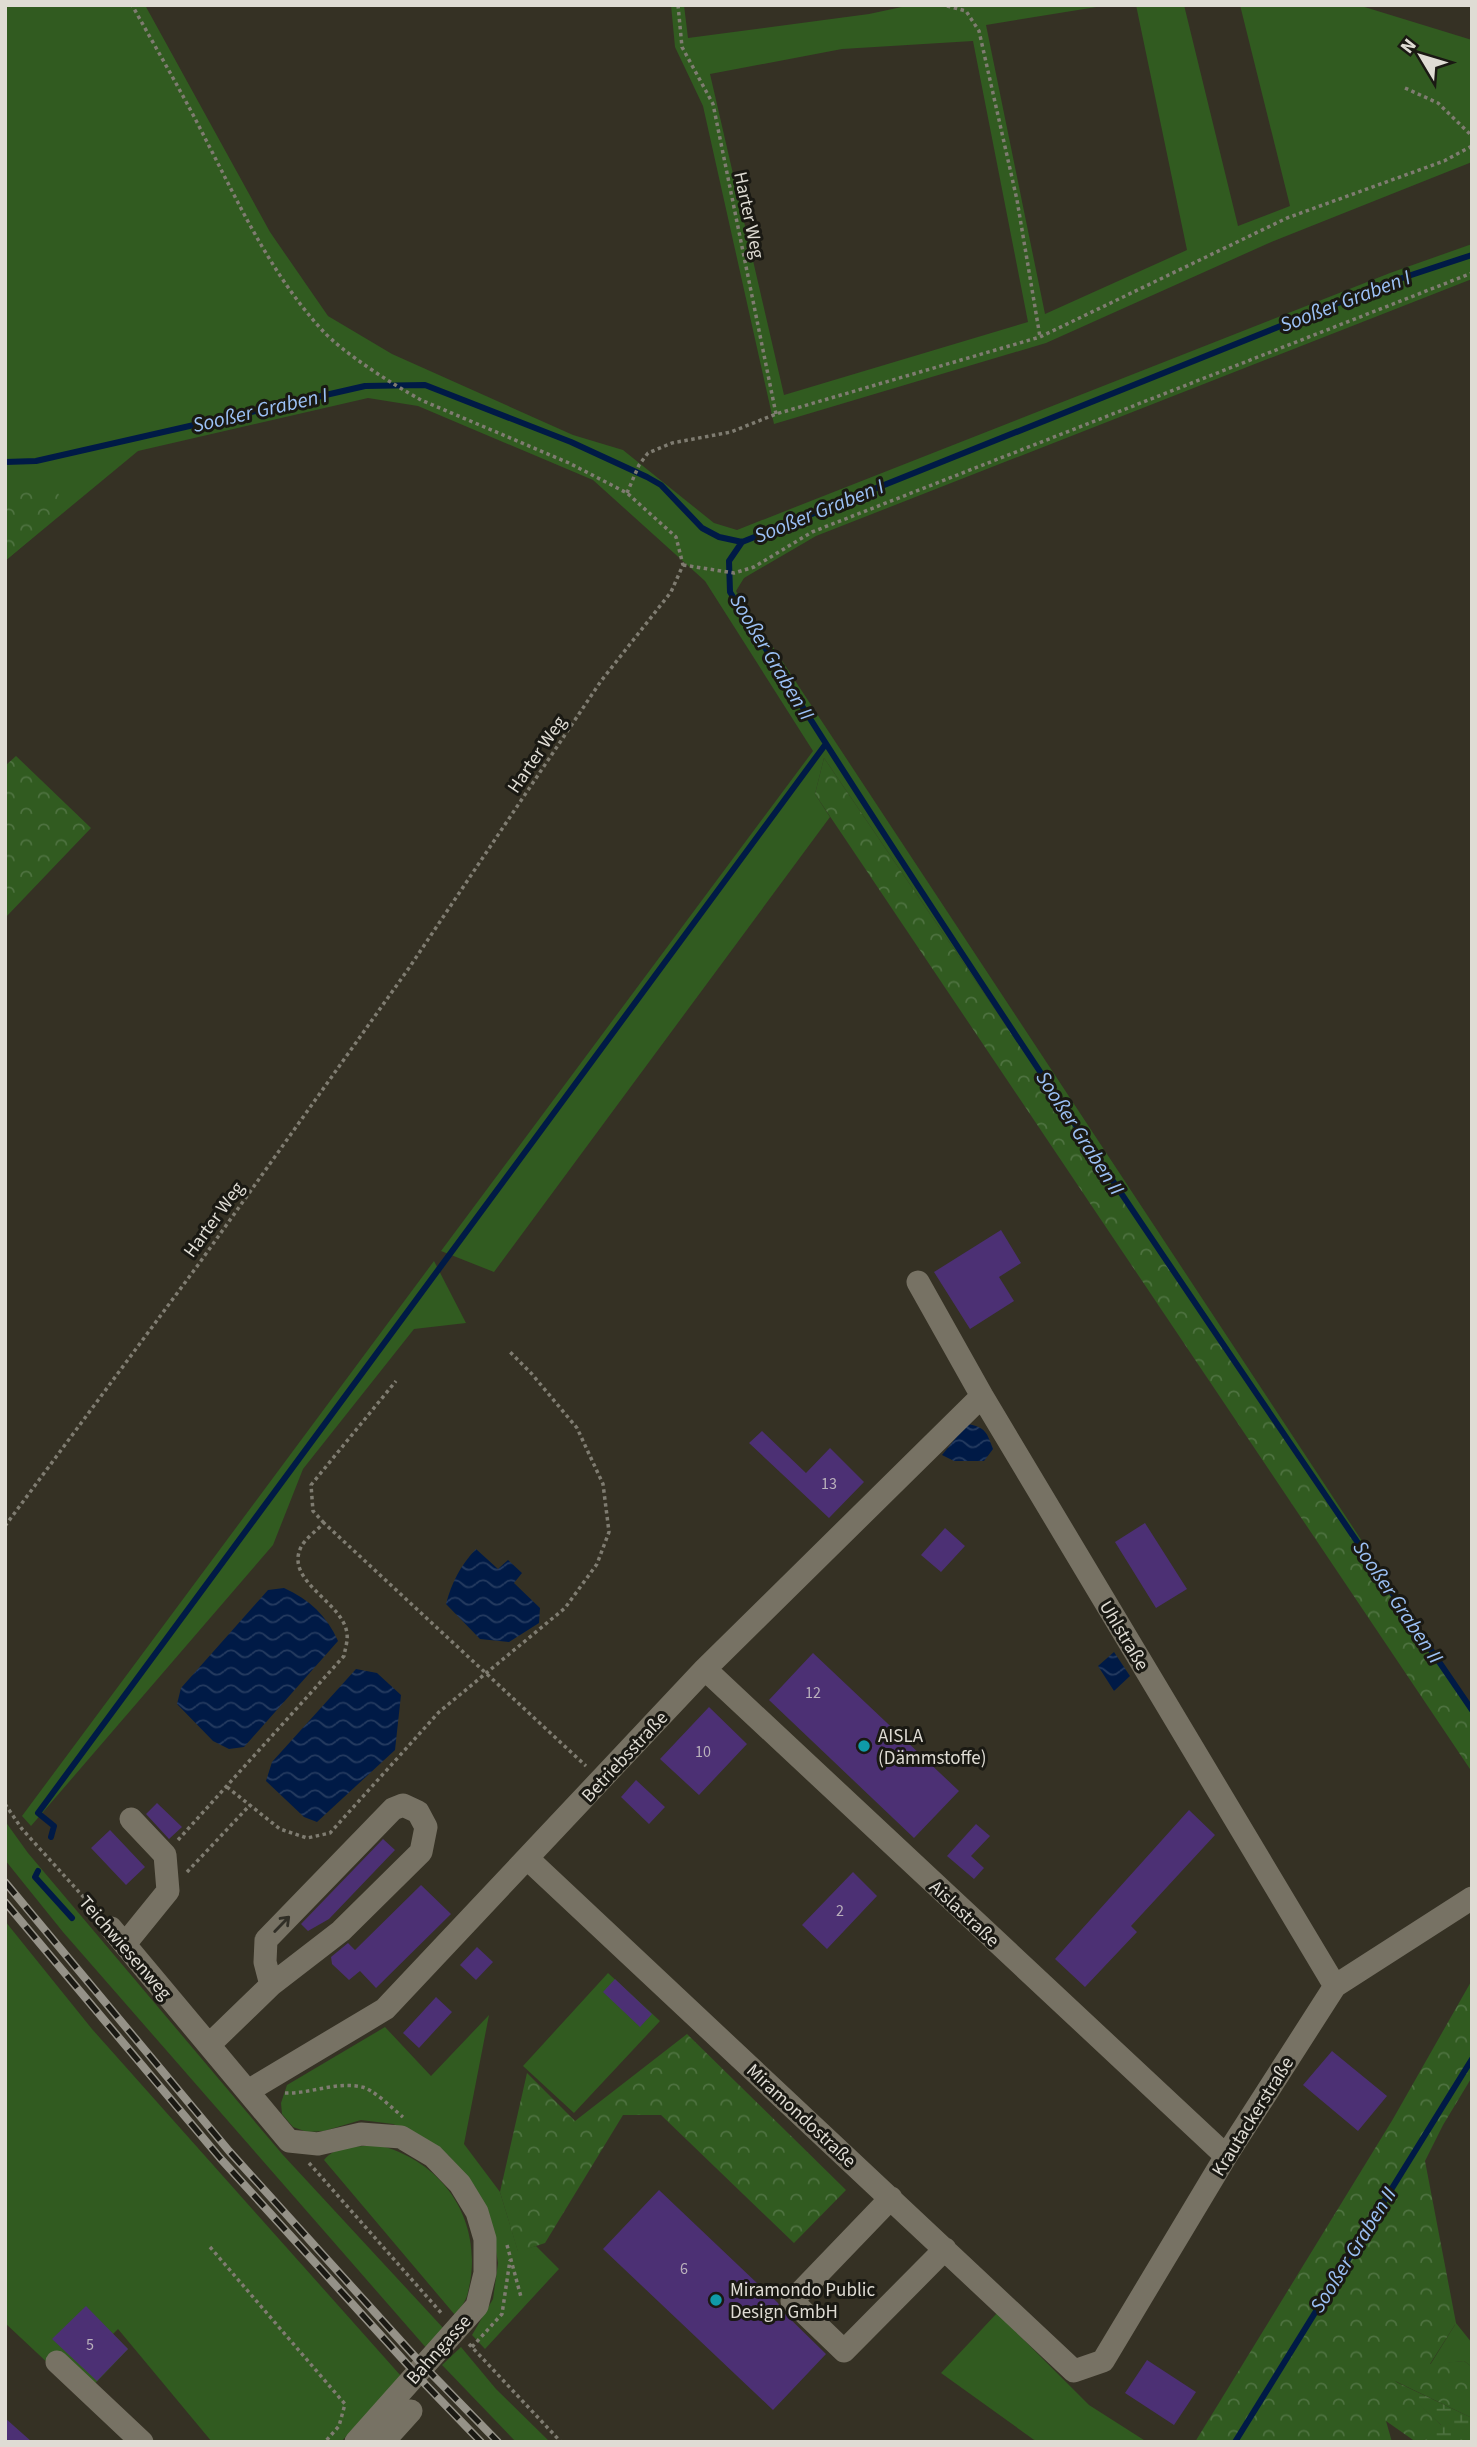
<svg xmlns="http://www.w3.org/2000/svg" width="1477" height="2447" font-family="'Source Sans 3',sans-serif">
<defs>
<pattern id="forest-crowns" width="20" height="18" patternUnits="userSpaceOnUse" patternTransform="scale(1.75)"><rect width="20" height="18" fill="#315b20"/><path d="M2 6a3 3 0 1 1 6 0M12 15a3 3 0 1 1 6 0" fill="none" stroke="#4e7240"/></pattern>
<pattern id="wetland-marsh" width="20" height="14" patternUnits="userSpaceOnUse" patternTransform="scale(1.75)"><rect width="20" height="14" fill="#315b20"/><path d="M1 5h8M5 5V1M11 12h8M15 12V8" fill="none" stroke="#4e7240"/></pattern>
<pattern id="water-waves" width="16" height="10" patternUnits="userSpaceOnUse" patternTransform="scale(1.75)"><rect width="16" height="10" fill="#001a46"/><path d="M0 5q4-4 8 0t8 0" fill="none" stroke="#253b60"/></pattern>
</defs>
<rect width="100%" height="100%" fill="#353124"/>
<path fill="#315b20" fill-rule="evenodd" d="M 5,5 L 145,5 L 270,232 L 328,316 L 392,354 L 573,435 L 623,450 L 714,523 L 737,530 L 1390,273 L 1472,244 L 1472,279 L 816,536 L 744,578 L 736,591 L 1472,1708 L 1472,1711 L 824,758 L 815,794 L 830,817 L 494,1272 L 441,1251 L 813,751 L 705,581 L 593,480 L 418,406 L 368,398 L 138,451 L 5,561 Z
M 671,5 L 684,5 L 688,38 L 869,14 L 911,5 L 1109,5 L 986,25 L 1045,314 L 1187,250 L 1136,5 L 1184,5 L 1238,226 L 1290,206 L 1240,5 L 1358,5 L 1472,40 L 1472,162 L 1269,243 L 1046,343 L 774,424 L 703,106 L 675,47 ZM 973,41 L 1028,322 L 784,395 L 710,74 L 842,49 Z
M 434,1261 L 466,1323 L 414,1329 L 303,1469 L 273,1545 L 31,1826 L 22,1816 Z
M 5,1821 L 28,1853 L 283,2155 L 445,2330 L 428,2350 L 63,1932 L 5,1860 Z
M 5,1921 L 92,2029 L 401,2376 L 341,2442 L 212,2442 L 118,2329 L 113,2334 L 128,2349 L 83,2396 L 5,2323 Z
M 608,1973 L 660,2021 L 574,2113 L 523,2066 Z
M 489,2015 L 464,2144 L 500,2192 L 518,2251 L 536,2246 L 559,2269 L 485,2349 L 472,2335 L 493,2299 L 498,2263 L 491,2221 L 475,2187 L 448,2155 L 416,2134 L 393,2124 L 361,2120 L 324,2131 L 307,2132 L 293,2127 L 282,2114 L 281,2103 L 287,2085 L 385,2027 L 431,2076 Z
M 378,2145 C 446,2162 485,2224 468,2292 C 467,2300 460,2308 455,2315 L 324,2160 C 335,2145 360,2147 378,2145 Z
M 997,2313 L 1089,2405 L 1147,2442 L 1037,2442 L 941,2373 Z
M 1456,2323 L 1472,2343 L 1472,2367 L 1464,2361 L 1430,2365 Z
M 461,2347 L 496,2389 L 550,2442 L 516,2442 L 444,2367 L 442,2365 Z"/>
<path fill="url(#forest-crowns)" d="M 57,491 L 66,509 L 5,561 L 5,492 Z
M 16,756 L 91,828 L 5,918 L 5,766 Z
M 824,758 L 1472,1711 L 1472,1772 L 815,794 Z
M 1472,1980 L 1472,2077 L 1443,2125 L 1425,2161 L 1456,2323 L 1430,2364 L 1464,2361 L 1472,2367 L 1472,2418 L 1395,2381 L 1442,2426 L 1421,2442 L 1416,2442 L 1386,2421 L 1392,2442 L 1195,2442 L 1393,2119 Z
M 687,2034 L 846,2190 L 794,2243 L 661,2115 L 623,2115 L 545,2243 L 518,2252 L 500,2192 L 527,2073 L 575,2121 Z"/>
<path fill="url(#wetland-marsh)" d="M 1392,2380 L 1472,2418 L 1472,2442 L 1421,2442 L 1441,2425 Z"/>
<path fill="url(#water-waves)" d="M 967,1424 C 986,1427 987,1433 993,1449 L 984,1461 L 954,1461 L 942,1455 Z
M 476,1549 L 498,1569 L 508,1560 L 522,1573 L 514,1583 L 540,1608 L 539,1623 L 509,1642 L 480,1639 L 446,1604 C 452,1582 460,1566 476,1549 Z
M 284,1588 C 309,1599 327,1616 338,1641 L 244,1747 L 229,1749 L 213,1741 L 177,1704 L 181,1688 L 268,1590 Z
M 1114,1652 L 1130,1676 L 1114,1691 L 1098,1666 Z
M 356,1669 L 377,1673 L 401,1695 L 395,1750 L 317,1822 L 304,1817 L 266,1781 L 272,1762 Z"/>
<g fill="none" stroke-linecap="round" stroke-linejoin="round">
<path stroke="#001a46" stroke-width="6" d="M 5,462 L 36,461 L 365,386 L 425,385 L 571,442 L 647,477 L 661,485 L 702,528 L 719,537 L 742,542 L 1393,281 L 1472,255
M 742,542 L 729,561 L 730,592 C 967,971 1220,1341 1472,1710
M 51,1837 L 54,1826 L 38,1813 L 825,745
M 38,1871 L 35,1877 L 72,1918
M 1235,2442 L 1472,2059"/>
</g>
<path fill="#4c3074" d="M 1001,1230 L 1021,1263 L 999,1277 L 1014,1301 L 970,1329 L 934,1272 Z
M 762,1431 L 806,1473 L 830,1448 L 864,1482 L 829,1518 L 749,1443 Z
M 1145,1523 L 1187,1589 L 1156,1608 L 1115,1542 Z
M 945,1528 L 965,1546 L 941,1572 L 921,1555 Z
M 813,1653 L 959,1791 L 914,1838 L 769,1700 Z
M 709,1707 L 747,1744 L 699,1795 L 660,1759 Z
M 636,1780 L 665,1807 L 649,1824 L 621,1797 Z
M 157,1803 L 182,1827 L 169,1839 L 146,1814 Z
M 1189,1810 L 1215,1835 L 1131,1926 L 1137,1932 L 1085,1987 L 1055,1959 Z
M 976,1824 L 990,1836 L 971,1856 L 984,1868 L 974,1879 L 947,1856 Z
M 110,1830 L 145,1867 L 126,1885 L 91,1848 Z
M 383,1839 L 395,1850 L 329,1919 L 308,1931 L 301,1924 Z
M 853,1872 L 877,1896 L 827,1949 L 802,1925 Z
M 421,1885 L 451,1914 L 376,1988 L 360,1971 L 349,1980 L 332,1964 L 331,1957 L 348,1943 L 355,1950 Z
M 477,1947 L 493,1962 L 476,1980 L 460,1965 Z
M 615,1979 L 652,2014 L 640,2027 L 603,1992 Z
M 436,1997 L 452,2012 L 419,2048 L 403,2033 Z
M 1332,2051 L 1387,2096 L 1358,2131 L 1303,2085 Z
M 659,2190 L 778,2303 L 782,2311 L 826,2354 L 773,2410 L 603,2249 Z
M 86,2306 L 128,2349 L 97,2381 L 52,2339 Z
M 1147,2360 L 1196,2392 L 1174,2425 L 1125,2393 Z
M 5,2418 L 32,2442 L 5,2442 Z"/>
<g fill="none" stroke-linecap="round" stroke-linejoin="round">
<path stroke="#7f7c71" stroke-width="3.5" stroke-dasharray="3.5 3.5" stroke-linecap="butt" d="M 678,5 L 682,47 L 713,104 L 776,414
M 947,6 L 966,11 L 979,31 L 1017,200 L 1040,337
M 1405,88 L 1438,103 L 1472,136
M 627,493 L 639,465 L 648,453 L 672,443 L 731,432 L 776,414 L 1040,337 L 1287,218 L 1444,161 L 1472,146
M 683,565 L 734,573 L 754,567 L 812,532 L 1472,273
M 324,1523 L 313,1511 L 311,1485 L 396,1381
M 5,1526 L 198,1265 L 409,968 L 601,681 L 671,592 L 683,565 L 676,537 L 627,493 L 569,463 L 421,400 C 392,384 343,353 322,330 C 271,274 240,206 206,140 C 183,94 157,50 132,5
M 227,1787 L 280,1829 L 307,1838 L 330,1833 L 439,1712 L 565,1608 L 597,1564 L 609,1532 L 603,1484 L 577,1428 L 531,1373 L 510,1352
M 5,1804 L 22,1829 L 98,1913
M 178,1840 L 344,1656 C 345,1649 348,1641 347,1634 C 344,1602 284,1582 301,1547 C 305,1539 317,1530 324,1523 L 586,1766
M 187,1872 L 250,1805
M 285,2093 C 310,2094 337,2081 362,2087 C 373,2089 393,2109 403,2117
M 309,2163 L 443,2315
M 507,2245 L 521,2297
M 210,2247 L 345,2404 L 339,2426 L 325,2442
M 469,2344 L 561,2442
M 472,2347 L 502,2314 L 510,2260"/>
<path stroke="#777264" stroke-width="23" d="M 918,1282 L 982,1396 L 1335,1986
M 705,1669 L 1226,2156
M 528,1859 L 1074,2371 L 1103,2361 L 1226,2156 L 1335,1986 L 1472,1898
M 111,1928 L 289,2141 L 318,2144 L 361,2134 L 401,2137 L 433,2156 L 460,2184 L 477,2212 L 485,2239 L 485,2273 L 477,2306 L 356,2442
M 125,1944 L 168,1891 L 165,1855 L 131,1819
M 209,2045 L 271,1985 L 341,1931 L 421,1852 L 426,1827 L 418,1812 L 403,1805 L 393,1809 L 266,1940 L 265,1962 L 271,1985
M 248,2091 L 385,2009 L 705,1669 L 982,1396
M 891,2198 L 792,2301 L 844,2351 L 945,2249
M 57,2362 L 142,2442
M 383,2442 L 411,2411"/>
<defs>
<path id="rail" d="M 5,1882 L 229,2151 L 418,2360 L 498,2442
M 5,1902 L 220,2158 L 426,2385 L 481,2442"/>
</defs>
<use href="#rail" stroke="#959288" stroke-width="8"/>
<use href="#rail" stroke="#1a1913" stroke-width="5" stroke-dasharray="16" stroke-linecap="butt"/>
</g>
<defs><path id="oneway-shaft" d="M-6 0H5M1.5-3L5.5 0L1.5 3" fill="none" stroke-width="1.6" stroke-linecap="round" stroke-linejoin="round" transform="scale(1.75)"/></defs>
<use stroke="#312f27" href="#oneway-shaft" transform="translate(282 1924) rotate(-46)"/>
<g fill="#0f9aa8" stroke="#1a1913" stroke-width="2.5">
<circle cx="864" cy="1746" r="7"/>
<circle cx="716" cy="2300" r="7"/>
</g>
<g text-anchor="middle" stroke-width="6" stroke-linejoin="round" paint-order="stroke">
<g font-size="16" fill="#bab1bc">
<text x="829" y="1489">13</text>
<text x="813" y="1698">12</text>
<text x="703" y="1757">10</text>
<text x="840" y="1916">2</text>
<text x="684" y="2274">6</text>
<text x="90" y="2350">5</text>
</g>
<g font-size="19" fill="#dfdcd4" stroke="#1a1913">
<text transform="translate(750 215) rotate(78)" y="7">Harter Weg</text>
<text transform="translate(536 754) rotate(-56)" y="7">Harter Weg</text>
<text transform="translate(213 1219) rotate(-54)" y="7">Harter Weg</text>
<text transform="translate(1125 1635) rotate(59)" y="7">Uhlstraße</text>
<text transform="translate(624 1756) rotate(-47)" y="7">Betriebsstraße</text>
<text transform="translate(965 1913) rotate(43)" y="7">Aislastraße</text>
<text transform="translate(126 1947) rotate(49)" y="7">Teichwiesenweg</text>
<text transform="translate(802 2115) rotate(43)" y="7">Miramondostraße</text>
<text transform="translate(1252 2116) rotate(-58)" y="7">Krautackerstraße</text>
<text transform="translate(438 2349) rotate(-48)" y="7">Bahngasse</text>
</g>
<g font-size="19" fill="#dfdcd4" stroke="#1a1913" text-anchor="start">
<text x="878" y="1742">AISLA<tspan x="878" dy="22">(Dämmstoffe)</tspan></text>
<text x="730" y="2296">Miramondo Public<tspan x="730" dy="22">Design GmbH</tspan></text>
</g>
<g font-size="21" font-style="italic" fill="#9cc1f6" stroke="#1a1913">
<text transform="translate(1345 301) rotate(-21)" y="7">Sooßer Graben I</text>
<text transform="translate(260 410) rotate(-13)" y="7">Sooßer Graben I</text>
<text transform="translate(819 511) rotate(-22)" y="7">Sooßer Graben I</text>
<text transform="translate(772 657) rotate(59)" y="7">Sooßer Graben II</text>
<text transform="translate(1080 1133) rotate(57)" y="7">Sooßer Graben II</text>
<text transform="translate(1398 1602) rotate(56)" y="7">Sooßer Graben II</text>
<text transform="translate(1353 2250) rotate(-58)" y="7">Sooßer Graben II</text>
</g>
</g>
<rect width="1477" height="2447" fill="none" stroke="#dfdcd4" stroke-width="14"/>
<g transform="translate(1421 56) rotate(308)" stroke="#1a1913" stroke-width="5" paint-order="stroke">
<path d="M0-5L12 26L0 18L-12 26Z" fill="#dfdcd4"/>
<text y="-10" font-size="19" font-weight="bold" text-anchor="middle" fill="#dfdcd4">N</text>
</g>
</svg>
